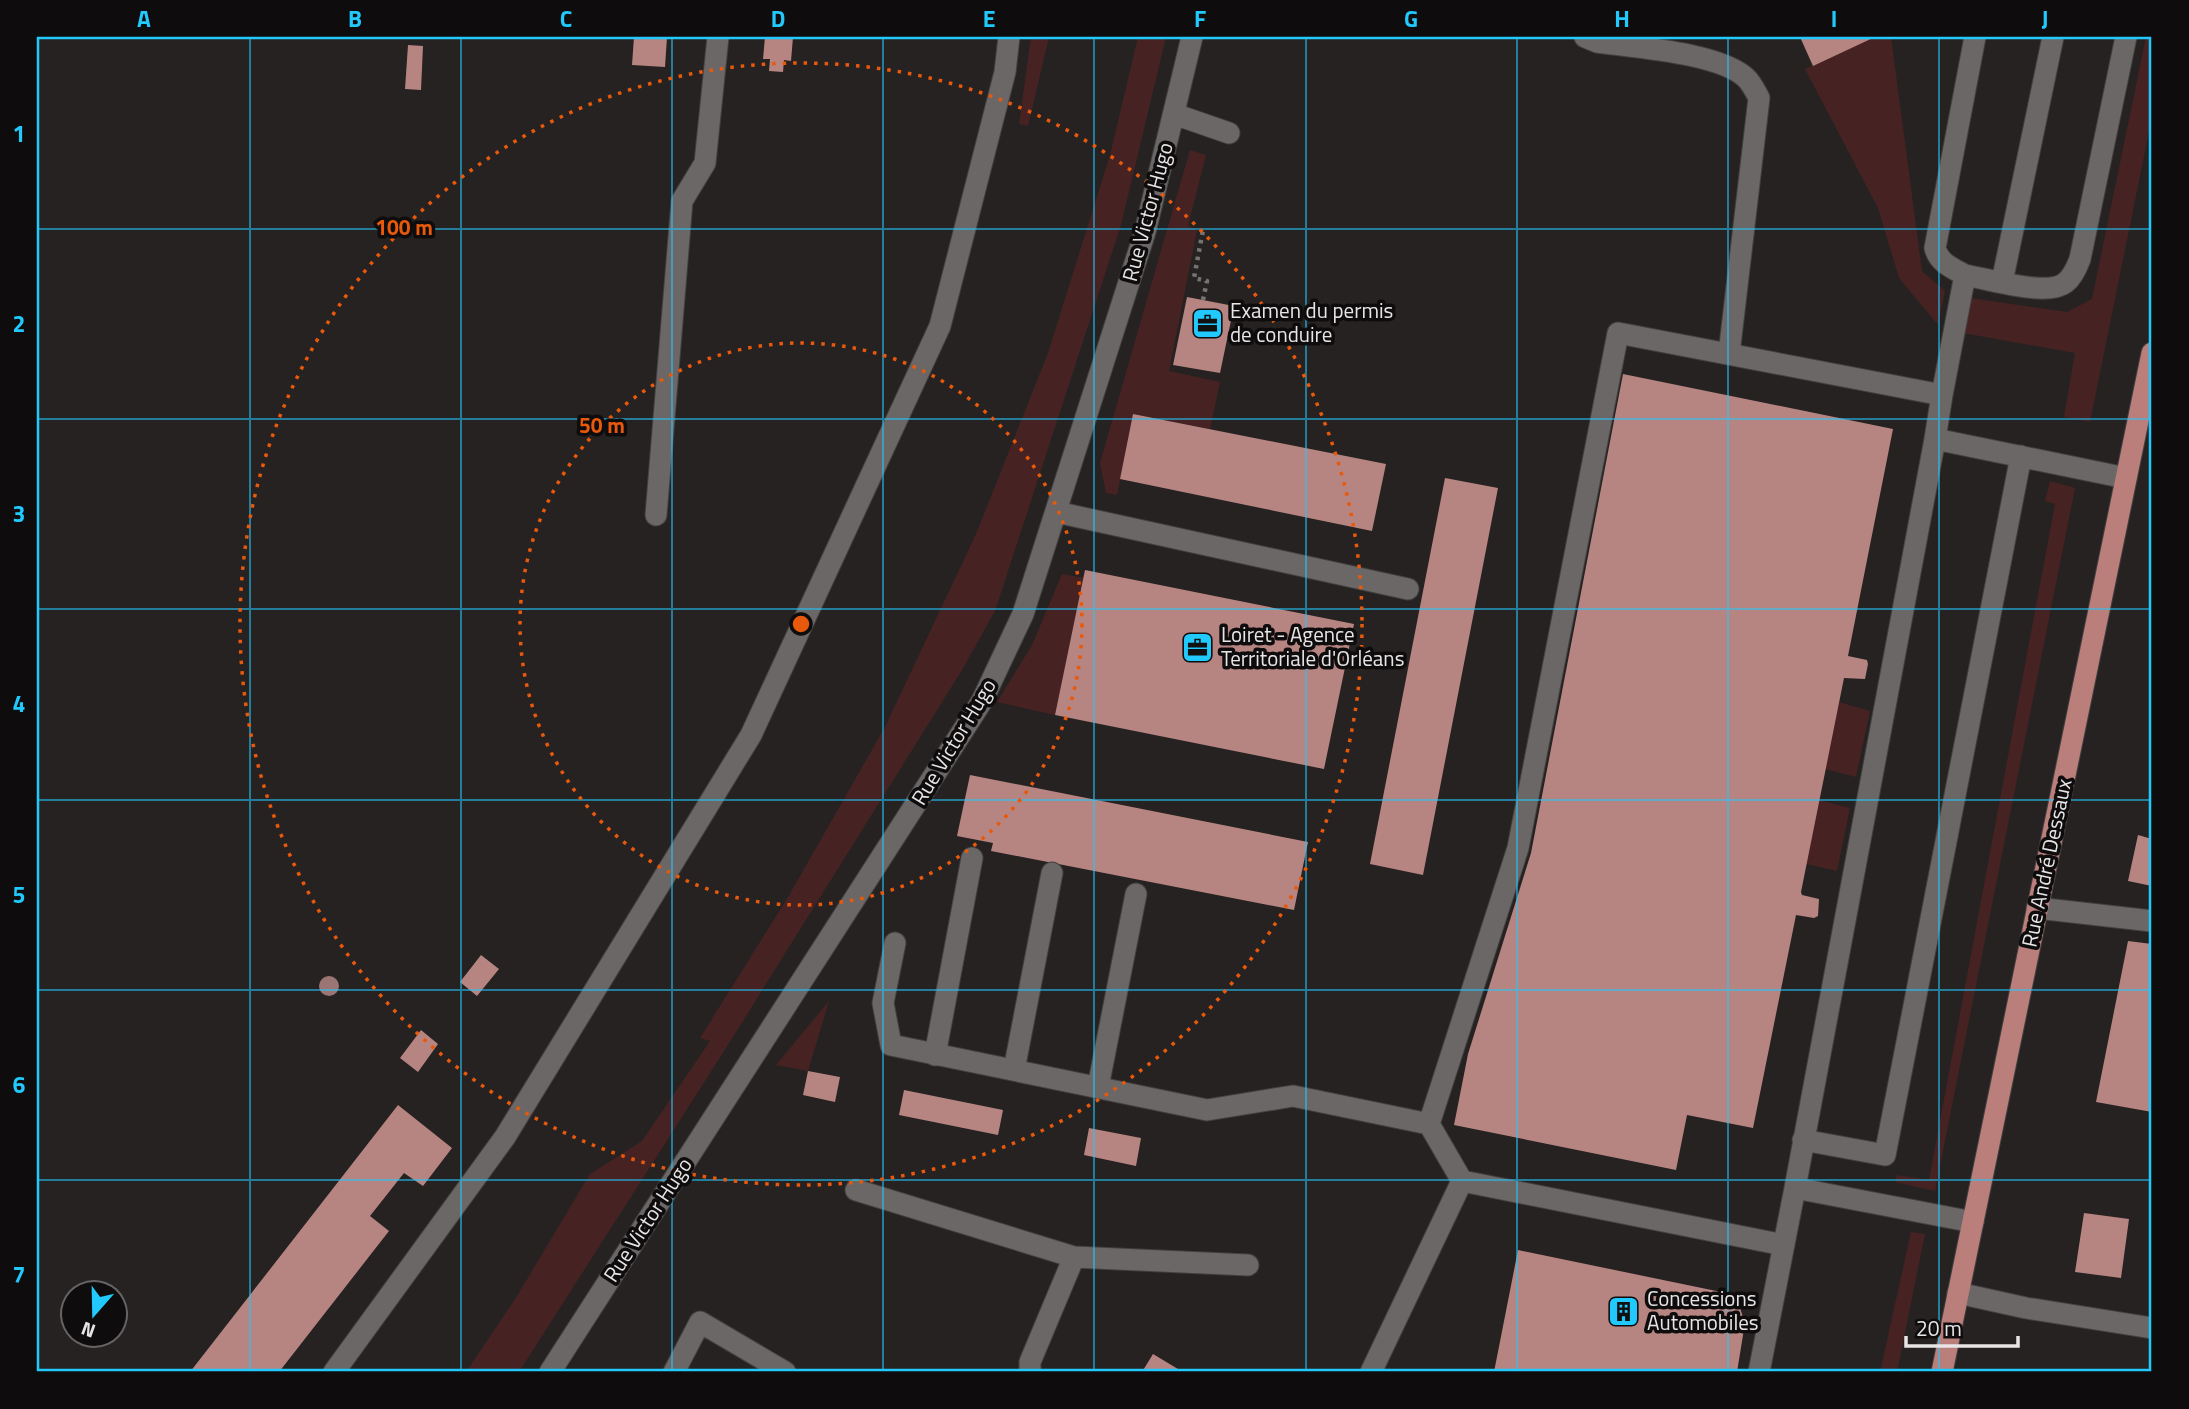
<svg xmlns="http://www.w3.org/2000/svg" width="2189" height="1409" font-family="'Titillium Web',sans-serif">
<rect width="100%" height="100%" fill="#262222"/>
<path fill="#462322" d="M 1031,37 L 1049,37 L 1028,126 L 1019,124 Z
M 1138,37 L 1166,37 L 1121,225 L 995,611 L 962,670 L 726,1048 L 519,1372 L 466,1372 L 517,1296 L 590,1174 L 642,1141 L 710,1041 L 700,1038 L 788,897 L 885,727 L 976,534 L 1048,353 L 1110,155 Z
M 1875,37 L 1891,37 L 1922,271 L 1945,291 L 1938,325 L 1899,278 L 1878,208 L 1805,69 Z
M 2146,37 L 2152,37 L 2152,117 L 2090,422 L 2064,417 L 2075,353 L 1963,333 L 1970,298 L 2067,312 L 2092,299 Z
M 1190,150 L 1206,155 L 1188,226 L 1197,230 L 1169,371 L 1220,382 L 1210,429 L 1133,414 L 1117,495 L 1106,493 L 1100,463 Z
M 2050,481 L 2075,488 L 1935,1191 L 1895,1182 L 1897,1175 L 1929,1180 L 2055,504 L 2045,501 Z
M 1062,574 L 1084,578 L 1055,715 L 997,702 L 1032,645 Z
M 1839,702 L 1870,711 L 1856,777 L 1825,769 Z
M 1819,800 L 1850,808 L 1837,871 L 1806,864 Z
M 829,1001 L 808,1071 L 776,1065 Z
M 1911,1232 L 1925,1234 L 1897,1372 L 1880,1372 Z"/>
<path fill="#b78581" d="M 634,37 L 667,37 L 665,67 L 632,65 Z
M 765,37 L 793,37 L 791,61 L 784,60 L 783,72 L 769,71 L 770,59 L 763,59 Z
M 1800,37 L 1875,37 L 1813,66 Z
M 408,45 L 423,46 L 421,90 L 405,89 Z
M 1187,297 L 1234,306 L 1220,373 L 1173,365 Z
M 1623,374 L 1893,429 L 1848,656 L 1867,660 L 1868,664 L 1865,679 L 1844,678 L 1801,892 L 1802,895 L 1819,899 L 1818,916 L 1814,918 L 1796,915 L 1753,1128 L 1687,1115 L 1676,1170 L 1454,1125 L 1468,1054 L 1531,853 Z
M 1133,414 L 1386,464 L 1372,531 L 1120,479 Z
M 1445,478 L 1498,488 L 1423,875 L 1370,864 Z
M 1085,570 L 1354,624 L 1324,769 L 1055,715 Z
M 970,775 L 1308,842 L 1294,910 L 991,851 L 993,843 L 957,836 Z
M 2138,835 L 2152,839 L 2152,886 L 2128,881 Z
M 2128,941 L 2152,944 L 2152,1112 L 2096,1102 Z
M 481,955 L 499,969 L 477,996 L 460,982 Z
M 421,1030 L 438,1044 L 418,1072 L 400,1058 Z
M 808,1071 L 840,1077 L 835,1102 L 803,1095 Z
M 904,1090 L 1003,1110 L 998,1135 L 899,1115 Z
M 398,1105 L 452,1148 L 423,1186 L 404,1173 L 370,1216 L 389,1231 L 279,1372 L 190,1372 Z
M 1089,1128 L 1141,1138 L 1136,1166 L 1084,1155 Z
M 2084,1213 L 2129,1219 L 2121,1278 L 2075,1272 Z
M 1518,1250 L 1726,1293 L 1739,1305 L 1745,1323 L 1737,1372 L 1494,1372 Z
M 1153,1354 L 1183,1372 L 1142,1372 Z"/>
<g fill="none" stroke-linecap="round" stroke-linejoin="round">
<defs>
<path id="minor" d="M 1585,37 L 1597,42 C 1633,47 1724,53 1748,80 C 1752,85 1756,92 1759,98 L 1729,354
M 1174,114 L 1229,133
M 1965,275 C 1952,268 1939,263 1935,248 L 1975,37
M 2002,282 L 2053,37
M 1942,395 L 1965,275 C 1988,279 2047,297 2065,283 C 2073,277 2077,267 2080,259 L 2126,37
M 1056,512 L 1408,589
M 656,515 L 682,201 L 705,163 L 718,37
M 2037,908 L 2152,921
M 895,943 L 883,1003 L 891,1045 L 1207,1110 L 1293,1096 L 1429,1124
M 935,1055 L 972,858
M 1014,1070 L 1052,873
M 1098,1087 L 1136,894
M 1803,1140 L 1885,1155 L 2021,456
M 1462,1181 L 1429,1124 L 1518,848 L 1618,333 L 1942,395 L 1935,439
M 1795,1188 L 1935,439 L 2126,478
M 856,1190 L 1074,1257 L 1248,1265
M 1958,1293 L 2026,1308 L 2152,1328
M 334,1372 L 505,1137 L 751,735 L 940,326 L 1005,72 L 1009,37
M 550,1372 L 982,701 L 1023,614 L 1145,232 L 1192,37
M 674,1372 L 700,1322 L 785,1372
M 1030,1372 L 1030,1362 L 1074,1257
M 1371,1372 L 1462,1181 L 1784,1245
M 1759,1372 L 1795,1188 L 1973,1222"/>
<path id="major" d="M 1942,1372 L 2152,353"/>
</defs>
<use href="#minor" stroke="#434040" stroke-width="23"/>
<use href="#major" stroke="#434040" stroke-width="23"/>
<path stroke="#767373" stroke-width="4.5" stroke-dasharray="3.5 5" stroke-linecap="butt" d="M 1203,300 L 1207,281 L 1194,278 L 1203,230"/>
<use href="#minor" stroke="#6b6767" stroke-width="21"/>
<use href="#major" stroke="#ba7e7b" stroke-width="21"/>
</g>
<circle fill="#9a7573" cx="329" cy="986" r="10"/>
<path fill="none" stroke="#22c9fd" stroke-width="2" stroke-opacity="0.55" d="M 250,37 L 250,1372M 461,37 L 461,1372M 672,37 L 672,1372M 883,37 L 883,1372M 1094,37 L 1094,1372M 1306,37 L 1306,1372M 1517,37 L 1517,1372M 1728,37 L 1728,1372M 1939,37 L 1939,1372M 37,229 L 2152,229M 37,419 L 2152,419M 37,609 L 2152,609M 37,800 L 2152,800M 37,990 L 2152,990M 37,1180 L 2152,1180"/>
<g fill="none" stroke="#e8590c" stroke-width="3.5" stroke-dasharray="3.5 7">
<circle cx="801" cy="624" r="281"/>
<circle cx="801" cy="624" r="561"/>
</g>
<defs>
<symbol id="office-square" viewBox="-11 -11 22 22"><rect x="-9" y="-9" width="18" height="18" rx="4" fill="#22c9fd" stroke="#0e0c0c"/><path d="M-6-3h4V-5.5h4V-3h4V5H-6ZM-1-4.5V-3h2v-1.5ZM-6 0V1H6V0Z" fill="#111"/></symbol>
<symbol id="building-square" viewBox="-11 -11 22 22"><rect x="-9" y="-9" width="18" height="18" rx="4" fill="#22c9fd" stroke="#0e0c0c"/><path d="M-4-6H4V6H1V3H-1V6H-4ZM-2.5-4.3h1.7v1.8h-1.7ZM.8-4.3h1.7v1.8H.8ZM-2.5-1h1.7V.8h-1.7ZM.8-1h1.7V.8H.8Z" fill="#111"/></symbol>
</defs>
<g fill-rule="evenodd">
<use href="#office-square" x="1190" y="306" width="35" height="35"/>
<use href="#office-square" x="1180" y="630" width="35" height="35"/>
<use href="#building-square" x="1606" y="1294" width="35" height="35"/>
</g>
<g text-anchor="middle" stroke-width="7" stroke-linejoin="round" paint-order="stroke">
<g font-size="21" fill="#e7e5e5" stroke="#0e0c0c">
<text transform="translate(1148 212) rotate(-75)" y="7">Rue Victor Hugo</text>
<text transform="translate(954 742) rotate(-59)" y="7">Rue Victor Hugo</text>
<text transform="translate(2047 863) rotate(-78)" y="7">Rue André Dessaux</text>
<text transform="translate(648 1220) rotate(-57)" y="7">Rue Victor Hugo</text>
</g>
<g font-size="21" fill="#e7e5e5" stroke="#0e0c0c" text-anchor="start">
<text x="1230" y="318">Examen du permis<tspan x="1230" dy="24">de conduire</tspan></text>
<text x="1221" y="642">Loiret - Agence<tspan x="1221" dy="24">Territoriale d'Orléans</tspan></text>
<text x="1647" y="1306">Concessions<tspan x="1647" dy="24">Automobiles</tspan></text>
</g>
</g>
<circle cx="801" cy="624" r="10" fill="#e8590c" stroke="#0e0c0c" stroke-width="3.5"/>
<g font-size="21" text-anchor="middle" font-weight="bold" fill="#e8590c" stroke="#0e0c0c" stroke-width="7" stroke-linejoin="round" paint-order="stroke">
<text x="404" y="235">100 m</text>
<text x="602" y="433">50 m</text>
</g>
<rect width="2189" height="1409" fill="none" stroke="#0e0c0c" stroke-width="77"/>
<g transform="translate(94 1314) rotate(200)"><circle r="33" fill="#0e0c0c" stroke="#656363" stroke-width="2"/>
<path d="M0-5L12 26L0 18L-12 26Z" fill="#22c9fd"/>
<text y="-10" font-size="19" font-weight="bold" text-anchor="middle" fill="#e7e5e5">N</text>
</g>
<path d="M1906 1336v10h112v-10" fill="none" stroke="#e7e5e5" stroke-width="3.5"/>
<text x="1916" y="1336" font-size="21" fill="#e7e5e5" stroke="#0e0c0c" stroke-width="5" paint-order="stroke">20 m</text>
<rect x="38" y="38" width="2112" height="1332" fill="none" stroke="#22c9fd" stroke-width="2.5"/>
<g font-size="23" text-anchor="middle" font-weight="bold" fill="#22c9fd">
<text x="144" y="27">A</text>
<text x="355" y="27">B</text>
<text x="566" y="27">C</text>
<text x="778" y="27">D</text>
<text x="989" y="27">E</text>
<text x="1200" y="27">F</text>
<text x="1411" y="27">G</text>
<text x="1622" y="27">H</text>
<text x="1834" y="27">I</text>
<text x="2045" y="27">J</text>
<text x="19" y="142">1</text>
<text x="19" y="332">2</text>
<text x="19" y="522">3</text>
<text x="19" y="712">4</text>
<text x="19" y="903">5</text>
<text x="19" y="1093">6</text>
<text x="19" y="1283">7</text>
</g>
</svg>
